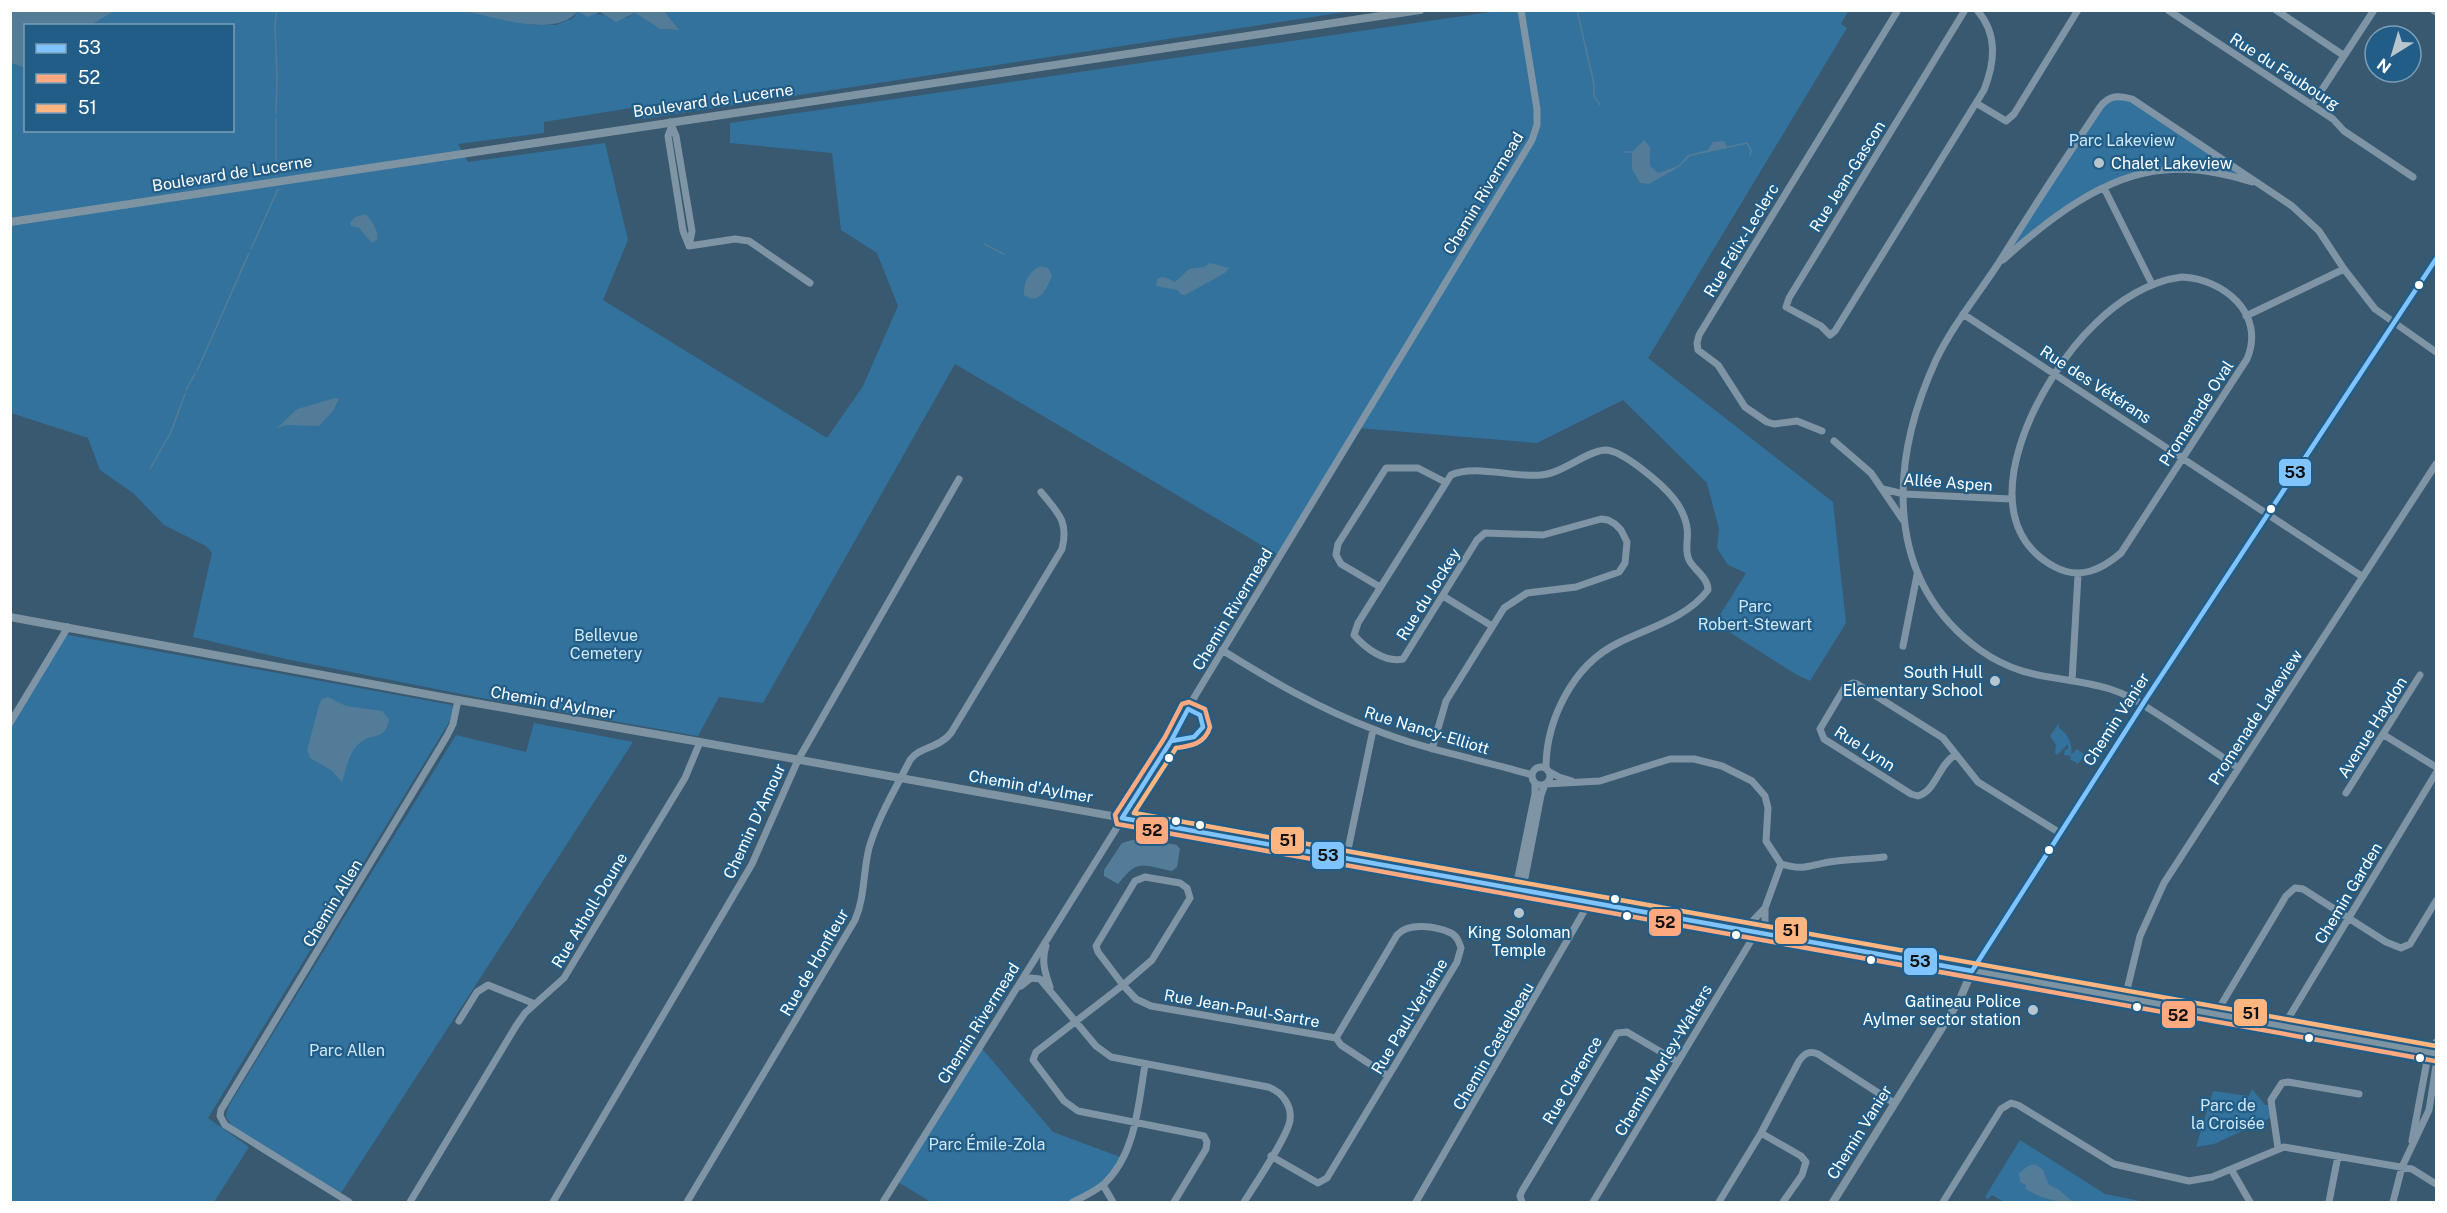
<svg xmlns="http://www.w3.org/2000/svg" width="2447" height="1213" font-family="'Public Sans',sans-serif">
<rect width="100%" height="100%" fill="#385970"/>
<path fill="#33729c" d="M 114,10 L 464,10 L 533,25 L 556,25 L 573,18 L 578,11 L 627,18 L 635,13 L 660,29 L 678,30 L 665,12 L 1352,11 L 642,119 L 637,107 L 544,122 L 544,133 L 458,144 L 468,162 L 605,143 L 628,240 L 603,300 L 827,438 L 863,386 L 898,306 L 877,253 L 841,230 L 832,153 L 730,143 L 730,123 L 1497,11 L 1848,11 L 1841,24 L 1847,28 L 1648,358 L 1833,502 L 1846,623 L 1810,681 L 1797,675 L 1715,623 L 1746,573 L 1728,565 L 1717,548 L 1719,529 L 1707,483 L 1623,400 L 1537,443 L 1358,428 L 1280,556 L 955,364 L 763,703 L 719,697 L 698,736 L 476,697 L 286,659 L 193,637 L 212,553 L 206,546 L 164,525 L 133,493 L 100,470 L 88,438 L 11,413 L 10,63 L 25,68 L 26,130 L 232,130 L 232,26 L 85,25 L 93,24 Z
M 2125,97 L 2263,186 L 2199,170 L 2137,176 L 2081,201 L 1997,266 L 2104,101 Z
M 63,634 L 452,705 L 454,714 L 208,1118 L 249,1147 L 214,1202 L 11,1202 L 10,720 Z
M 534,723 L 633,742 L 341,1193 L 231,1125 L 226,1117 L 228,1107 L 456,735 L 526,752 Z
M 2059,723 L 2059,728 C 2069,735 2073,745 2071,755 L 2077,749 L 2085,755 L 2078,764 L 2070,759 L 2071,756 L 2064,755 L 2065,750 L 2068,749 L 2068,744 L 2057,755 L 2055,753 L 2056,745 L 2050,736 Z
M 979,1045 L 1053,1132 L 1123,1158 L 1112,1175 L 1073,1202 L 931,1202 L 896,1181 Z
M 2252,1089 L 2265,1105 L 2271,1105 L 2272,1117 L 2214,1144 L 2196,1147 L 2213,1091 L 2249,1096 Z
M 2020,1140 L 2105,1194 L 2145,1202 L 2004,1202 L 1992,1195 L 1988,1199 L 1985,1197 Z"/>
<path fill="#527c98" d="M 11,10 L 114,10 L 114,11 L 93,24 L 85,25 L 26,26 L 25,68 L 11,63 Z
M 464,11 L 667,11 L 665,12 L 679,30 L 660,29 L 635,13 L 616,22 L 600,12 L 587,17 L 578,11 C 556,39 495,17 464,11 Z
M 1644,140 L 1650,147 L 1650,166 L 1658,173 L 1678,166 L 1688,155 L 1708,150 L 1713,142 L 1724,141 L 1728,148 L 1690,156 L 1679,167 L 1649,184 L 1640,183 L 1632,169 L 1632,152 Z
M 366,214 C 372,222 379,229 377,240 L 372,243 L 359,228 L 351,226 L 350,223 L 355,217 Z
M 1210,263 L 1229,268 L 1225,273 L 1185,295 L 1182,295 L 1177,290 L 1156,286 L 1157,279 C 1164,275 1168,279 1175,282 L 1189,269 L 1204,267 Z
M 1041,266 L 1048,268 L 1052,275 C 1047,289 1039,306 1024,295 C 1023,283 1030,269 1041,266 Z
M 335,398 L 339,399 L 333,411 L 319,426 L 287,425 L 277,428 L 297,409 Z
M 328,697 L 346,706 L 382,711 L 389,719 C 385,741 375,732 361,742 C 348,752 347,768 342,782 L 331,770 L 310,758 L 307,750 L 319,705 L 322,699 Z
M 1139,838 L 1177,845 L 1180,849 L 1177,867 L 1172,871 C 1142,865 1138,858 1118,884 L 1104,876 L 1104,870 L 1122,843 Z
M 2035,1164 L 2043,1170 L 2049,1185 L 2058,1189 L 2073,1202 C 2058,1203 2039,1197 2025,1189 L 2026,1185 L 2020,1182 L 2019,1173 L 2028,1166 Z"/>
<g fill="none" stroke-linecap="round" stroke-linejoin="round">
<path stroke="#527c98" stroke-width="1.5" d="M 1577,10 L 1594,84 L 1594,96 L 1600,105
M 276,113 L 277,75 L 275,24 L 277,10
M 1728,147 L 1747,143 L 1751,150 L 1750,156
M 1624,152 L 1632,152
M 276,176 L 276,118
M 984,244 L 1004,254
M 251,249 L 278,189
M 197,371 L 249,253
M 186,390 L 195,374
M 150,469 L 171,432 L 185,394"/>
<path stroke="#7f95a6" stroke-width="7" d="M 1965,10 L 1789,298 L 1786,307 L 1821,326 L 1830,335 L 1835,331 L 1984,90 C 1995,62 1998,34 1977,10
M 2168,10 L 2333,119 L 2344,131 L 2413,177
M 2276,10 L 2343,55
M 2433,10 L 2436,12
M 1976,103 L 2006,121 L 2014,114 L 2078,10
M 2312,105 L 2374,10
M 670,122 L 676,136 L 692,231 L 689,246 L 683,231 L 668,136 L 671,128
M 2104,188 L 2152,284
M 689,246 L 735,239 L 749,241 L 810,283
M 2003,260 C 2046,221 2105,174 2165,170 C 2194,167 2224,173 2252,182
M 2182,277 C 2224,279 2266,314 2247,359 L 2121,553 C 2101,570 2080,580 2055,567 C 1962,518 2041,375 2095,324 C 2118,301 2149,281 2182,277 Z
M 1963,314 L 2363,577
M 2246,316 L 2344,269
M 1822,431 L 1797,421 L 1774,424 L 1767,422 L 1745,407 L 1718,365 L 1698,350 L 1697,343 L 1699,335 L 1898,10
M 1834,441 L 1871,473 L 1903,520
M 1883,489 L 1904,494 L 2011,499
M 1380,587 L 1341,564 L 1336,555 L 1338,544 L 1386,468 L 1418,468 L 1445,482
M 1443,596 L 1492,626
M 1903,646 L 1917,575
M 1222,650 C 1270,680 1320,709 1373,729 C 1424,750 1479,759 1532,775
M 2072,681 L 2078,575
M 10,723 L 68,627
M 2384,735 L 2436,767
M 1432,749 L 1446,701 L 1504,608 L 1527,593 L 1576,587 L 1619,572 L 1625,563 L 1627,542 L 1621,530 L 1615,524 L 1608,520 L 1601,519 L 1543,535 L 1485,533 L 1477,540 L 1403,659 C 1385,663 1365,648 1354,635 L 1358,623 L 1451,475 C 1474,464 1515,478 1541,475 C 1563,473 1587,451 1605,450 C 1623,450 1663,485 1674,499 C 1680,506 1686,519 1687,528 C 1689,539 1684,549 1689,560 C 1694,570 1708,577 1708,590 C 1687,618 1648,628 1618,643 C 1573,665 1546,720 1546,768
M 1955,755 C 1939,764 1936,791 1918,796 L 1911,794 L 1824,739 L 1820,729 L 1845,687 L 1853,683 L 1857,684 L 1943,738 L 1978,782 L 2060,833
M1532 776a9 9 0 1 1 18 0a9 9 0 1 1-18 0Z
M 2238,768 C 2216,752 2192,737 2170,722 C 2150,710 2133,696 2110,689 C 2061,674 2027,683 1980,650 C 1882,579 1890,460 1936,360 C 1953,325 1977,296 1998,264 C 2031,211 2065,159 2100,107 C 2109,95 2119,95 2132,99 L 2292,206 L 2319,231 L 2344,269 L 2375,309 L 2436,352
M 1548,771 L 1559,777 L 1572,781
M 1546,784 L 1600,781 L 1670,759 L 1694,759 L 1722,766 L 1752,781 L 1765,796 L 1768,808 L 1766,841 L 1781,864 C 1808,872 1812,863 1837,861 C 1852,859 1868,859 1884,857
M 2346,793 L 2420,675
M 1346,859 L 1373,730
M 1145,877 L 1180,883 L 1187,888 L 1190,898 L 1152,960 L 1123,985 L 1098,952 L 1096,946 L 1135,881 Z
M 1519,889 L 1524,883 L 1541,795 L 1545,784
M 1519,889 L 1517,882 L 1535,794 L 1535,783
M 1765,908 L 1765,925 L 1769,933
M 1745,929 L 1765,908 L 1781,864
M 1046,946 C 1041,960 1045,973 1050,987
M 1972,971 L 2146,699 L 2436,259
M 1021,986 L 1031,978 L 1040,979 L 1096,1046 L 1111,1057 L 1268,1087 C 1282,1092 1292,1105 1290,1120 C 1288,1136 1254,1186 1244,1202
M 2125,998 L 2140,936 L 2164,883 L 2436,464
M 2217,1015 L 2221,1005 L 2286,896 L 2295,888 L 2303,889 L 2386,942 L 2401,948 L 2410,944 L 2436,901
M 459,1021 L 477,992 L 488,985 L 535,1004
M 2283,1027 L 2436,773
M 1761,1133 L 1801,1156 L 1806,1162 L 1802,1175 L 1783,1202
M 2412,1141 L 2427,1061 L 2433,1053 L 2436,1042
M 2278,1148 L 2271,1100 L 2282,1083 L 2288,1082 L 2359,1094
M 1271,1156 L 1318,1183 L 1327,1178 L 1457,962 L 1461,948 C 1459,942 1457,936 1451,933 C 1436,926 1408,922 1397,935 L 1336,1038
M 2231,1169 L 2250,1202
M 1103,1185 L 1113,1202
M 349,1202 L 225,1125 L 220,1116 L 221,1110 L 447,736 L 453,724 L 458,700
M 410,1202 L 516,1026 L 525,1013 L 564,978 L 685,778 L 700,742
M 553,1202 L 752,864 L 798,760 L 959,479
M 687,1202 L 855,920 C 865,897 863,872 869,848 C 878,817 896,788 910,760 C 920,746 938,749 951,733 L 1062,549 C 1069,521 1058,513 1041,492
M 883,1202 L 1171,741 L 1195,696 L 1532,140 L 1537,125 L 1537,109 L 1521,10
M 1073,1202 C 1083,1197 1096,1191 1105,1183 C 1136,1153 1138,1105 1145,1065
M 1174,1202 L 1206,1149 L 1207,1142 L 1204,1136 L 1078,1111 L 1064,1101 L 1033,1060 L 1036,1052 L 1123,985 L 1136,999 L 1151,1006 L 1336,1038 L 1341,1045 L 1388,1076
M 1416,1202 L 1590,901
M 1522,1202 L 1520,1196 L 1522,1191 L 1617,1033 L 1627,1032 L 1678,1062
M 1593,1202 L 1757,931
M 1719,1202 L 1761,1133 L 1799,1061 C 1804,1054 1809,1050 1818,1054 L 1894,1103
M 1943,1202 L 2001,1109 L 2011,1103 L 2018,1105 L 2114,1164 L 2189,1181 L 2212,1177 L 2284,1147 L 2412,1169 L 2436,1184
M 2329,1202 L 2338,1156
M 2393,1202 L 2402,1167 L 2429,1110 L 2436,1066"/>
<path stroke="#7e94a3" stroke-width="8" d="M 10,222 L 1420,10
M 10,617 L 458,700 L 700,742 L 2436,1054
M 1833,1202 L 1960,999 L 1972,971"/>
<defs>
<path id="bus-1" d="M 1188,709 L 1200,715 L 1203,727 L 1194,737 L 1171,741 Z
M 1171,741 L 1122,818 L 1972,971 L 2146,699 L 2436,259"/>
<path id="bus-2" d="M 1176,748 C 1191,746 1205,744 1210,727 L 1205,709 L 1189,702 L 1182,704 L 1165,737 L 1115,815 L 1117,824 L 2435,1061"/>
<path id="bus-3" d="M 1176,748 L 1134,813 L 2436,1046"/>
</defs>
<use href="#bus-1" stroke="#215d87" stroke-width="9"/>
<use href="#bus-2" stroke="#215d87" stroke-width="9"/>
<use href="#bus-3" stroke="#215d87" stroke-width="9"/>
<use href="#bus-1" stroke="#80c4ff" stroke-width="4.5"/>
<use href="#bus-2" stroke="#ffa980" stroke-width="4.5"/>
<use href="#bus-3" stroke="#ffb580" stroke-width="4.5"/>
</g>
<g fill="#b9c5cd" stroke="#215d87" stroke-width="2">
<circle cx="2099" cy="163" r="6"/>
<circle cx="1995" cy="681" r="6"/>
<circle cx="1519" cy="913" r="6"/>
<circle cx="2033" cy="1010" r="6"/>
</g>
<g fill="#fff" stroke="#215d87" stroke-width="2">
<circle cx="2419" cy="285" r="5"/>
<circle cx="2271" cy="509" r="5"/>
<circle cx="1169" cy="758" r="5"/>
<circle cx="1176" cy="821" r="5"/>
<circle cx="1200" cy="825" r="5"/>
<circle cx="2049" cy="850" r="5"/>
<circle cx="1615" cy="899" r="5"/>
<circle cx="1627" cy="916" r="5"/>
<circle cx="1736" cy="935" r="5"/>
<circle cx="1871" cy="960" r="5"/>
<circle cx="2137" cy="1007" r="5"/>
<circle cx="2309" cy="1038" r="5"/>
<circle cx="2420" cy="1058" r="5"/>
</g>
<g text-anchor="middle" stroke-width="4.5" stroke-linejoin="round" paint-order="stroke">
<g font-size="16" fill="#fff" stroke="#215d87">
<text transform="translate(2285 71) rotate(33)" y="6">Rue du Faubourg</text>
<text transform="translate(713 100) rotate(-8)" y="6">Boulevard de Lucerne</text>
<text transform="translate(232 173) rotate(-9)" y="6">Boulevard de Lucerne</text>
<text transform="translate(1847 176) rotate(-58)" y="6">Rue Jean-Gascon</text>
<text transform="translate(1483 193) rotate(-59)" y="6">Chemin Rivermead</text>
<text transform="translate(1741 240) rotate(-59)" y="6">Rue Félix-Leclerc</text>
<text transform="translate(2096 384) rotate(33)" y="6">Rue des Vétérans</text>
<text transform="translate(2196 413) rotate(-57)" y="6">Promenade Oval</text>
<text transform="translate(1948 482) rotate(4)" y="6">Allée Aspen</text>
<text transform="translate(1428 594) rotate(-58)" y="6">Rue du Jockey</text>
<text transform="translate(1232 609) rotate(-59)" y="6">Chemin Rivermead</text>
<text transform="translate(553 702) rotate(10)" y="6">Chemin d'Aylmer</text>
<text transform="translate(2255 717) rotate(-57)" y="6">Promenade Lakeview</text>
<text transform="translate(2116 719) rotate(-57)" y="6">Chemin Vanier</text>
<text transform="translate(2372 727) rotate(-58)" y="6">Avenue Haydon</text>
<text transform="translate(1427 730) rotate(17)" y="6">Rue Nancy-Elliott</text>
<text transform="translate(1865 748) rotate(33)" y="6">Rue Lynn</text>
<text transform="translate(1031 786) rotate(10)" y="6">Chemin d'Aylmer</text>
<text transform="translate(754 821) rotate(-65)" y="6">Chemin D'Amour</text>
<text transform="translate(2348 893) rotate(-59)" y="6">Chemin Garden</text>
<text transform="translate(332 903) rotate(-59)" y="6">Chemin Allen</text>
<text transform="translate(589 910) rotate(-59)" y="6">Rue Atholl-Doune</text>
<text transform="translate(814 962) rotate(-60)" y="6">Rue de Honfleur</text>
<text transform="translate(1242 1008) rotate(10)" y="6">Rue Jean-Paul-Sartre</text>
<text transform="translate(1409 1016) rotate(-59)" y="6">Rue Paul-Verlaine</text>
<text transform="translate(978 1023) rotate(-58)" y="6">Chemin Rivermead</text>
<text transform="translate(1493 1046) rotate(-60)" y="6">Chemin Castelbeau</text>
<text transform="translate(1663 1060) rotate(-59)" y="6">Chemin Morley-Walters</text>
<text transform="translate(1572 1080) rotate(-59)" y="6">Rue Clarence</text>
<text transform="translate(1859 1132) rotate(-58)" y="6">Chemin Vanier</text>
</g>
<g font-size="16" fill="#d0e8f7" stroke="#215d87">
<text x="2122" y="146">Parc Lakeview</text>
<text x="1755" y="612">Parc<tspan x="1755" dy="18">Robert-Stewart</tspan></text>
<text x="606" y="641">Bellevue<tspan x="606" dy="18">Cemetery</tspan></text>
<text x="347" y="1056">Parc Allen</text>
<text x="2228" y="1111">Parc de<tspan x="2228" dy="18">la Croisée</tspan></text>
<text x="987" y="1150">Parc Émile-Zola</text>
</g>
<g font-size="16" fill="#fff" stroke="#215d87" text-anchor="end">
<text x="2111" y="169" text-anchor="start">Chalet Lakeview</text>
<text x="1983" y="678">South Hull<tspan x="1983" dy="18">Elementary School</tspan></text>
<text x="1519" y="938" text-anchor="middle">King Soloman<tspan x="1519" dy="18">Temple</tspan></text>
<text x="2021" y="1007">Gatineau Police<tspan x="2021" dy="18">Aylmer sector station</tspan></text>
</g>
</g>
<g stroke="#215d87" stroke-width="2">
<rect x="2278" y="458" width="34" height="29" rx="6" fill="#80c4ff"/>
<rect x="1135" y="816" width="34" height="29" rx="6" fill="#ffa980"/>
<rect x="1270" y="826" width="35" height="29" rx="6" fill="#ffb580"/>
<rect x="1311" y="841" width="34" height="29" rx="6" fill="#80c4ff"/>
<rect x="1648" y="908" width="34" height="29" rx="6" fill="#ffa980"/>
<rect x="1774" y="916" width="34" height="29" rx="6" fill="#ffb580"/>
<rect x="1903" y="947" width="35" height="29" rx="6" fill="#80c4ff"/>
<rect x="2233" y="998" width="35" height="29" rx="6" fill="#ffb580"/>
<rect x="2161" y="1000" width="35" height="29" rx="6" fill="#ffa980"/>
</g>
<g font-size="16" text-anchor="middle" font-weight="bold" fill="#111">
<text x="2295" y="478">53</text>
<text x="1152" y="836">52</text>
<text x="1288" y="846">51</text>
<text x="1328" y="861">53</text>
<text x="1665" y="928">52</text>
<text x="1791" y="936">51</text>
<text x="1920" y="967">53</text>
<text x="2251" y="1019">51</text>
<text x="2178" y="1021">52</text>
</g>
<rect width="2447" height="1213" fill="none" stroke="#ffffff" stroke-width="24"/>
<rect x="24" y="24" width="210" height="108" fill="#215d87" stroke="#7a9eb7" stroke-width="1.5"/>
<rect x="36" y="44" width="30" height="9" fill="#80c4ff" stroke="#7a9eb7" stroke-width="1.5"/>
<text x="78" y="54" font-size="18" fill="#ffffff">53</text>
<rect x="36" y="74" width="30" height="9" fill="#ffa980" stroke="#7a9eb7" stroke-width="1.5"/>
<text x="78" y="84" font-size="18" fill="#ffffff">52</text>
<rect x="36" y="104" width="30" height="9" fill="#ffb580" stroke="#7a9eb7" stroke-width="1.5"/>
<text x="78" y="114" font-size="18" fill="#ffffff">51</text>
<g transform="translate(2393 54) rotate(217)"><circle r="28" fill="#215d87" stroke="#7a9eb7" stroke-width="1.5"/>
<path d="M0-4.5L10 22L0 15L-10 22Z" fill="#b9c5cd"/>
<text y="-9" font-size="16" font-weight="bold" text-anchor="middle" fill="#ffffff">N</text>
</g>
</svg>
